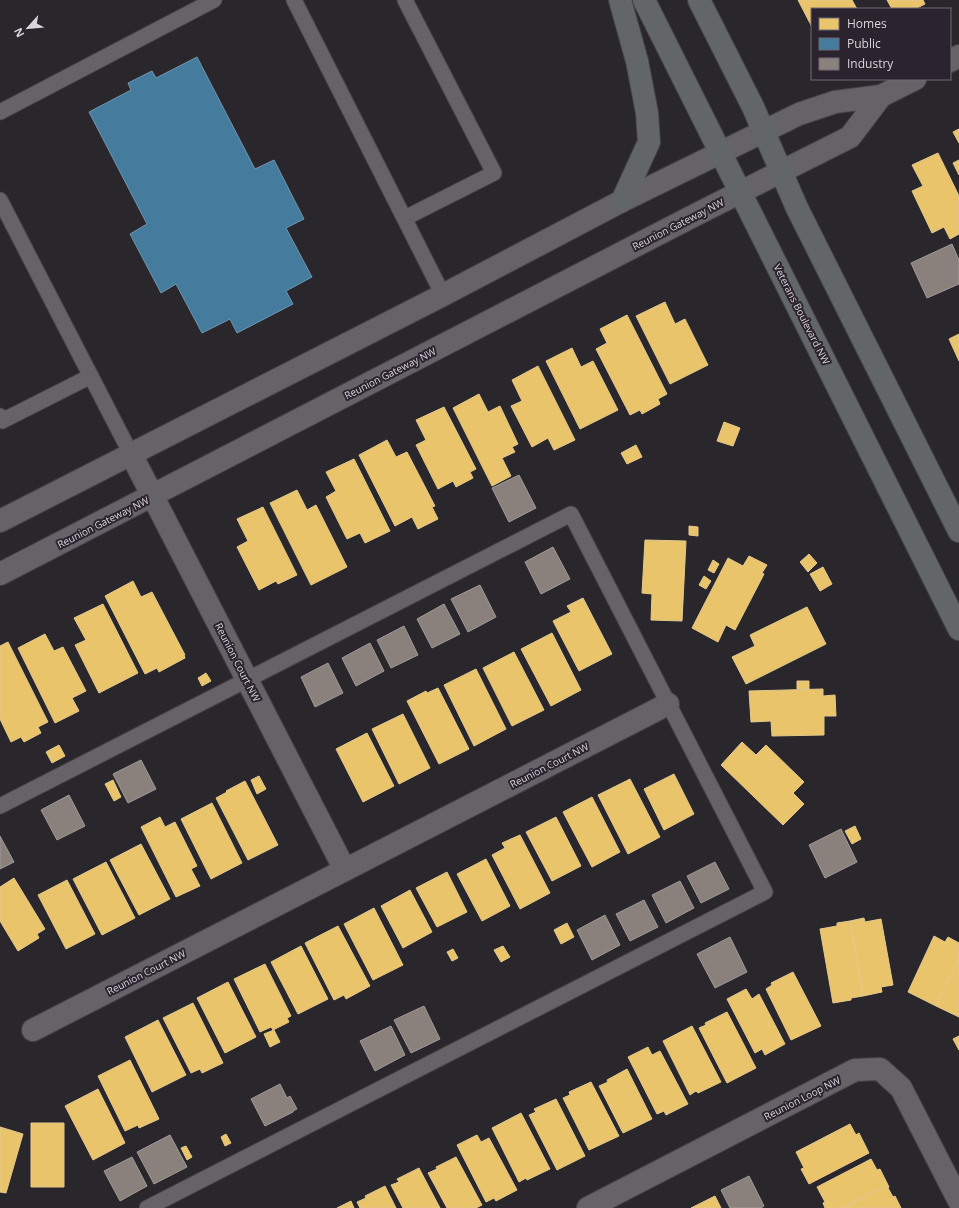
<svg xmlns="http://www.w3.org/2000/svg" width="959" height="1208" font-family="'Open Sans',sans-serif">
<rect width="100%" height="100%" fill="#2a272c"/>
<path fill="#e9c46a" stroke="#e4c98c" d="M 798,0 L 852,0 L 857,9 L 812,9 L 812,27 Z
M 887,0 L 923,0 L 925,4 L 915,9 L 892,9 Z
M 959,129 L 959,143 L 953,132 Z
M 938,153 L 959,196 L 959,234 L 950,239 L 944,227 L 932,233 L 912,191 L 923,186 L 912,165 Z
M 959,160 L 959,175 L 953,163 Z
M 665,302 L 675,324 L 685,319 L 708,365 L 670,384 L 636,316 Z
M 627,315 L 667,394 L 658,399 L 660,404 L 642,414 L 640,410 L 630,415 L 596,349 L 607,343 L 600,329 Z
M 959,334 L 959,361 L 949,339 Z
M 572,348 L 581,367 L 593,361 L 618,410 L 580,429 L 546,361 Z
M 538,366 L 575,440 L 554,450 L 548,438 L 532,447 L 511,406 L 522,401 L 512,380 Z
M 479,394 L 488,412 L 500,406 L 518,444 L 512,447 L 515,452 L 502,458 L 511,476 L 492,486 L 453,408 Z
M 444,407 L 476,469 L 470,472 L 473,478 L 456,487 L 453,481 L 438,489 L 416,445 L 426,440 L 416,420 Z
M 724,422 L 740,428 L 733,446 L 717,441 Z
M 387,440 L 396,457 L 407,452 L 435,506 L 432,507 L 438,519 L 418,529 L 412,517 L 395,526 L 359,455 Z
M 636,445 L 642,457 L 627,464 L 621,453 Z
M 354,459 L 390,531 L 365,543 L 360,533 L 347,539 L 326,497 L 336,491 L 326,472 Z
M 297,490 L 307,510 L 316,505 L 347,567 L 311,585 L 270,503 Z
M 263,507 L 297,575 L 278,584 L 276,581 L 259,590 L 237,547 L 248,541 L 237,519 Z
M 689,526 L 698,527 L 698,536 L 689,535 Z
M 645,540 L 686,541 L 682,621 L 651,620 L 652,594 L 642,593 Z
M 809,554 L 817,563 L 808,572 L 800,562 Z
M 749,556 L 767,565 L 762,573 L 764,574 L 735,630 L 726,625 L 718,642 L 692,628 L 728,558 L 743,566 Z
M 713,560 L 719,564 L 714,573 L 708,570 Z
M 823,567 L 832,584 L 820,591 L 810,574 Z
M 704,576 L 711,581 L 706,589 L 699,585 Z
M 133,581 L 141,597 L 152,592 L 185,655 L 184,655 L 185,658 L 159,672 L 157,668 L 145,674 L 105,596 Z
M 583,598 L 612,654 L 579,671 L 553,621 L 571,612 L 567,606 Z
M 103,604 L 138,673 L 99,693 L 75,645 L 86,640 L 74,618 Z
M 807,607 L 826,644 L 746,684 L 732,657 L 755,646 L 750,635 Z
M 552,633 L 581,690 L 551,706 L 521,649 Z
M 45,634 L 54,651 L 63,647 L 86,691 L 72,698 L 79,711 L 55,723 L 18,648 Z
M 8,642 L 48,722 L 38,727 L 41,733 L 24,742 L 21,737 L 11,742 L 0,719 L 0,646 Z
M 514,652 L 544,710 L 512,726 L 483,668 Z
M 476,669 L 506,729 L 474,746 L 444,685 Z
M 206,673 L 211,681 L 202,686 L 198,678 Z
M 797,681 L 809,681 L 809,689 L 797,689 Z
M 438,688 L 469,749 L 439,764 L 407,701 L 426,691 L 427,693 Z
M 823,689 L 823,696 L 835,695 L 836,716 L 824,716 L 824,735 L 772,736 L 771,721 L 751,722 L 749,691 Z
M 403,714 L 430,768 L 399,784 L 372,729 Z
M 367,733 L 394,786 L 363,802 L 336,749 Z
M 742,742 L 756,755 L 766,745 L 804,782 L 793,793 L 804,804 L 783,825 L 721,765 Z
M 59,745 L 65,756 L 52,763 L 46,752 Z
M 674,774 L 694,814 L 664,830 L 644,789 Z
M 259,776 L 266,789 L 257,794 L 251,780 Z
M 630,779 L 660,837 L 628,854 L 598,795 Z
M 113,780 L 121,797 L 114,801 L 105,784 Z
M 245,781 L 278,845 L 248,860 L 216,798 L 227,792 L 226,791 Z
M 592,797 L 620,852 L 592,867 L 563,812 Z
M 212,803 L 242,863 L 211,879 L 181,819 Z
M 160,817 L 165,827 L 175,822 L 197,866 L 191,869 L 200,886 L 176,897 L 141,827 Z
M 556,817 L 581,866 L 552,881 L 526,832 Z
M 855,826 L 861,839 L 852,844 L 845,831 Z
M 520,835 L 550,893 L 520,909 L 492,855 L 505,848 L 502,843 Z
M 141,844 L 170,899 L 139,915 L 110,860 Z
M 486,859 L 510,906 L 482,921 L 457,874 Z
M 106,862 L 135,918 L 102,935 L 73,879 Z
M 447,872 L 467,912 L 437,927 L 416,888 Z
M 14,878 L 45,929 L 37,934 L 39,938 L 18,951 L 0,921 L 0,887 Z
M 67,880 L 95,934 L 66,949 L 38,895 Z
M 410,890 L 432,932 L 403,948 L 381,906 Z
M 374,908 L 403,965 L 373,980 L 344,924 Z
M 864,918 L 865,922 L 881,919 L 893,985 L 881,987 L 882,992 L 863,996 L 850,921 Z
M 850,921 L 863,996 L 851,998 L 851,1000 L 833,1003 L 820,929 L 837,926 L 837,923 Z
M 567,923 L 574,937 L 561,944 L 554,930 Z
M 338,926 L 370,986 L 346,999 L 344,995 L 334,1000 L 305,943 Z
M 934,936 L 945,942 L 948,937 L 959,943 L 959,958 L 936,1006 L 908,992 Z
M 301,946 L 328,999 L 298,1014 L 271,962 Z
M 503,946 L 510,957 L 501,962 L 494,950 Z
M 453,949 L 458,958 L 452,961 L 447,952 Z
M 959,958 L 959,1017 L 936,1006 Z
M 265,964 L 291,1016 L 287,1018 L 289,1022 L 273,1030 L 271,1027 L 260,1032 L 234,979 Z
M 793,972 L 821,1026 L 791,1040 L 766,989 L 772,985 L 771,983 Z
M 228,982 L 256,1037 L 225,1053 L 197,998 Z
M 746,989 L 752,999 L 759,994 L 785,1044 L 765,1055 L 762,1049 L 755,1053 L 727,999 Z
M 193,1003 L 223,1063 L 202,1073 L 200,1069 L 191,1073 L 163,1018 Z
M 727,1012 L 756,1068 L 727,1083 L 699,1028 L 706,1025 L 705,1023 Z
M 158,1020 L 186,1075 L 152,1092 L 125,1037 Z
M 692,1026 L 721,1082 L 698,1093 L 696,1091 L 690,1095 L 663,1041 Z
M 274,1030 L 280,1042 L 270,1047 L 264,1034 Z
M 959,1036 L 959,1050 L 953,1039 Z
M 648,1047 L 652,1055 L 660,1051 L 688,1104 L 666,1115 L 664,1111 L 657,1114 L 628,1057 Z
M 130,1060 L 159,1119 L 139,1128 L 138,1125 L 125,1131 L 98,1076 Z
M 627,1069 L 652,1119 L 623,1133 L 599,1086 L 608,1082 L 607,1080 Z
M 591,1082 L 619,1136 L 589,1150 L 563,1098 L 570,1095 L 569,1092 Z
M 98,1089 L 125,1143 L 93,1160 L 65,1106 Z
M 556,1099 L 585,1156 L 557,1170 L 529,1115 L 536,1112 L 534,1109 Z
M 521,1113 L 550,1169 L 527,1180 L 526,1178 L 519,1182 L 492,1128 Z
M 31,1123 L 64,1123 L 64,1187 L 31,1187 Z
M 850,1124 L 856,1135 L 859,1133 L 869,1153 L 809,1184 L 801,1169 L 804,1168 L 796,1152 Z
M 0,1127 L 23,1134 L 6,1193 L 0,1192 Z
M 226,1134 L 231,1143 L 225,1146 L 221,1137 Z
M 477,1135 L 481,1142 L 489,1138 L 517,1190 L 496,1201 L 494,1198 L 486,1202 L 457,1145 Z
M 186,1146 L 192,1157 L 187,1160 L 181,1148 Z
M 456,1157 L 482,1205 L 476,1208 L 447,1208 L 428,1173 L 437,1169 L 436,1167 Z
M 871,1159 L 877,1170 L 880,1169 L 888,1185 L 843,1208 L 825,1208 L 823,1203 L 825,1202 L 817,1187 Z
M 419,1168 L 440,1208 L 403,1208 L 391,1185 L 399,1182 L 397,1179 Z
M 888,1185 L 889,1187 L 888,1188 L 893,1197 L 895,1196 L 901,1208 L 843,1208 Z
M 385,1186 L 396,1208 L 360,1208 L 357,1202 L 366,1198 L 365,1196 Z
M 715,1196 L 721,1208 L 691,1208 Z
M 351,1201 L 354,1208 L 337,1208 Z"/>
<path fill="#457b9d" stroke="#7196b0" d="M 197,57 L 255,169 L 274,160 L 304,219 L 286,228 L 312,277 L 286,291 L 293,304 L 237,333 L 230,319 L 202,333 L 176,284 L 161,293 L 130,234 L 147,224 L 89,112 L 131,90 L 128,83 L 152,71 L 156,78 Z"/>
<path fill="#8a817c" stroke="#a19a98" d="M 952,244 L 959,260 L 959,284 L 927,298 L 911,263 Z
M 519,475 L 536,508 L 509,522 L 492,488 Z
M 553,547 L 570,579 L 541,594 L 525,562 Z
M 480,585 L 496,617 L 468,632 L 451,599 Z
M 444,604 L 460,634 L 432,648 L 417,619 Z
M 404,626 L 418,655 L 391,668 L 377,640 Z
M 370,643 L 384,671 L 356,686 L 342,658 Z
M 328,663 L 343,693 L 315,707 L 301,677 Z
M 141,760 L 156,789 L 128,803 L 113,774 Z
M 69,795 L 85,826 L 57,840 L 41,810 Z
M 841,829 L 857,862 L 825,878 L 809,845 Z
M 0,836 L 14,862 L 0,869 Z
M 715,862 L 729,889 L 701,903 L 687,876 Z
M 680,881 L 694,908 L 666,923 L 652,895 Z
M 644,900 L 658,927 L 630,941 L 616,914 Z
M 605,915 L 620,945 L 592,960 L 577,930 Z
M 730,937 L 747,972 L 715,988 L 697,954 Z
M 424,1006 L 440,1039 L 411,1053 L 394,1020 Z
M 391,1026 L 405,1055 L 375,1071 L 360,1041 Z
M 280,1084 L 287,1098 L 290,1096 L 297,1109 L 293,1111 L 293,1112 L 265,1126 L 251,1099 Z
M 170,1135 L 187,1167 L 154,1184 L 137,1152 Z
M 132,1157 L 147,1186 L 120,1201 L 104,1171 Z
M 749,1176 L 764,1206 L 761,1208 L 730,1208 L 721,1190 Z"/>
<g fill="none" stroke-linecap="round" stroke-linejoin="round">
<defs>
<path id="lane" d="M 294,0 L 443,295
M 0,112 L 214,0
M 0,200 L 131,454
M 405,218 L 494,173 L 405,0
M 0,416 L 2,421 L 91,376
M 0,806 L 571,514 L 765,892 L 147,1208"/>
<path id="street" d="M 950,61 L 959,56
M 131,454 L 345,870
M 0,521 L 443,295 L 622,201 L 799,114 L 835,102 L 881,96 L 915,79
M 0,574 L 699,213 L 850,137 L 881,96
M 33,1030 L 668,704
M 588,1208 L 855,1070 L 880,1069 L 901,1088 L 959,1201"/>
<path id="secondary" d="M 620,0 L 637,61 L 647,113 L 649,142 L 622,201
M 644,0 L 959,629
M 699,0 L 753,107 L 797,208 L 959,531"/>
</defs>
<use href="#lane" stroke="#464348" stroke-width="17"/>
<use href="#street" stroke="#464348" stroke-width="24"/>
<use href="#secondary" stroke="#464348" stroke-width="24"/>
<use href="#lane" stroke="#666368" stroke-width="15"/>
<use href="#street" stroke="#666368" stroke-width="22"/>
<use href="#secondary" stroke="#626669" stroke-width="22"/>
</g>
<g text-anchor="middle" stroke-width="4" stroke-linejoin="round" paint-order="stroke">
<g font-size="10" fill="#d8d4db" stroke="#2b242f">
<text transform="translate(678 224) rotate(-27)" y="4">Reunion Gateway NW</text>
<text transform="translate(802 314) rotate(63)" y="4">Veterans Boulevard NW</text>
<text transform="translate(390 373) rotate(-27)" y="4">Reunion Gateway NW</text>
<text transform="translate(103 522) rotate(-27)" y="4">Reunion Gateway NW</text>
<text transform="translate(238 662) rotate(63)" y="4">Reunion Court NW</text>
<text transform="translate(549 765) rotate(-27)" y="4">Reunion Court NW</text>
<text transform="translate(146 972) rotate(-27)" y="4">Reunion Court NW</text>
<text transform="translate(802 1098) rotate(-27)" y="4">Reunion Loop NW</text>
</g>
</g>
<rect x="811" y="8" width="140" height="72" fill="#2b242f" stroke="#706a74"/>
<rect x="819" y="18" width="20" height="12" fill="#e9c46a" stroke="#706a74"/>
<text x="847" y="28" font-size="12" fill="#d8d4db">Homes</text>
<rect x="819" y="38" width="20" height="12" fill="#457b9d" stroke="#706a74"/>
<text x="847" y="48" font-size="12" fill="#d8d4db">Public</text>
<rect x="819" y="58" width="20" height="12" fill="#8a817c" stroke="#706a74"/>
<text x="847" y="68" font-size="12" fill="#d8d4db">Industry</text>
<g transform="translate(28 28) rotate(243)" stroke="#2b242f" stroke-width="3" paint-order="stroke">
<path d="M0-3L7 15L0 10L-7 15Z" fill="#d8d4db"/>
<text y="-6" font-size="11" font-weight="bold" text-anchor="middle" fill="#d8d4db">N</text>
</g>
</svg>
